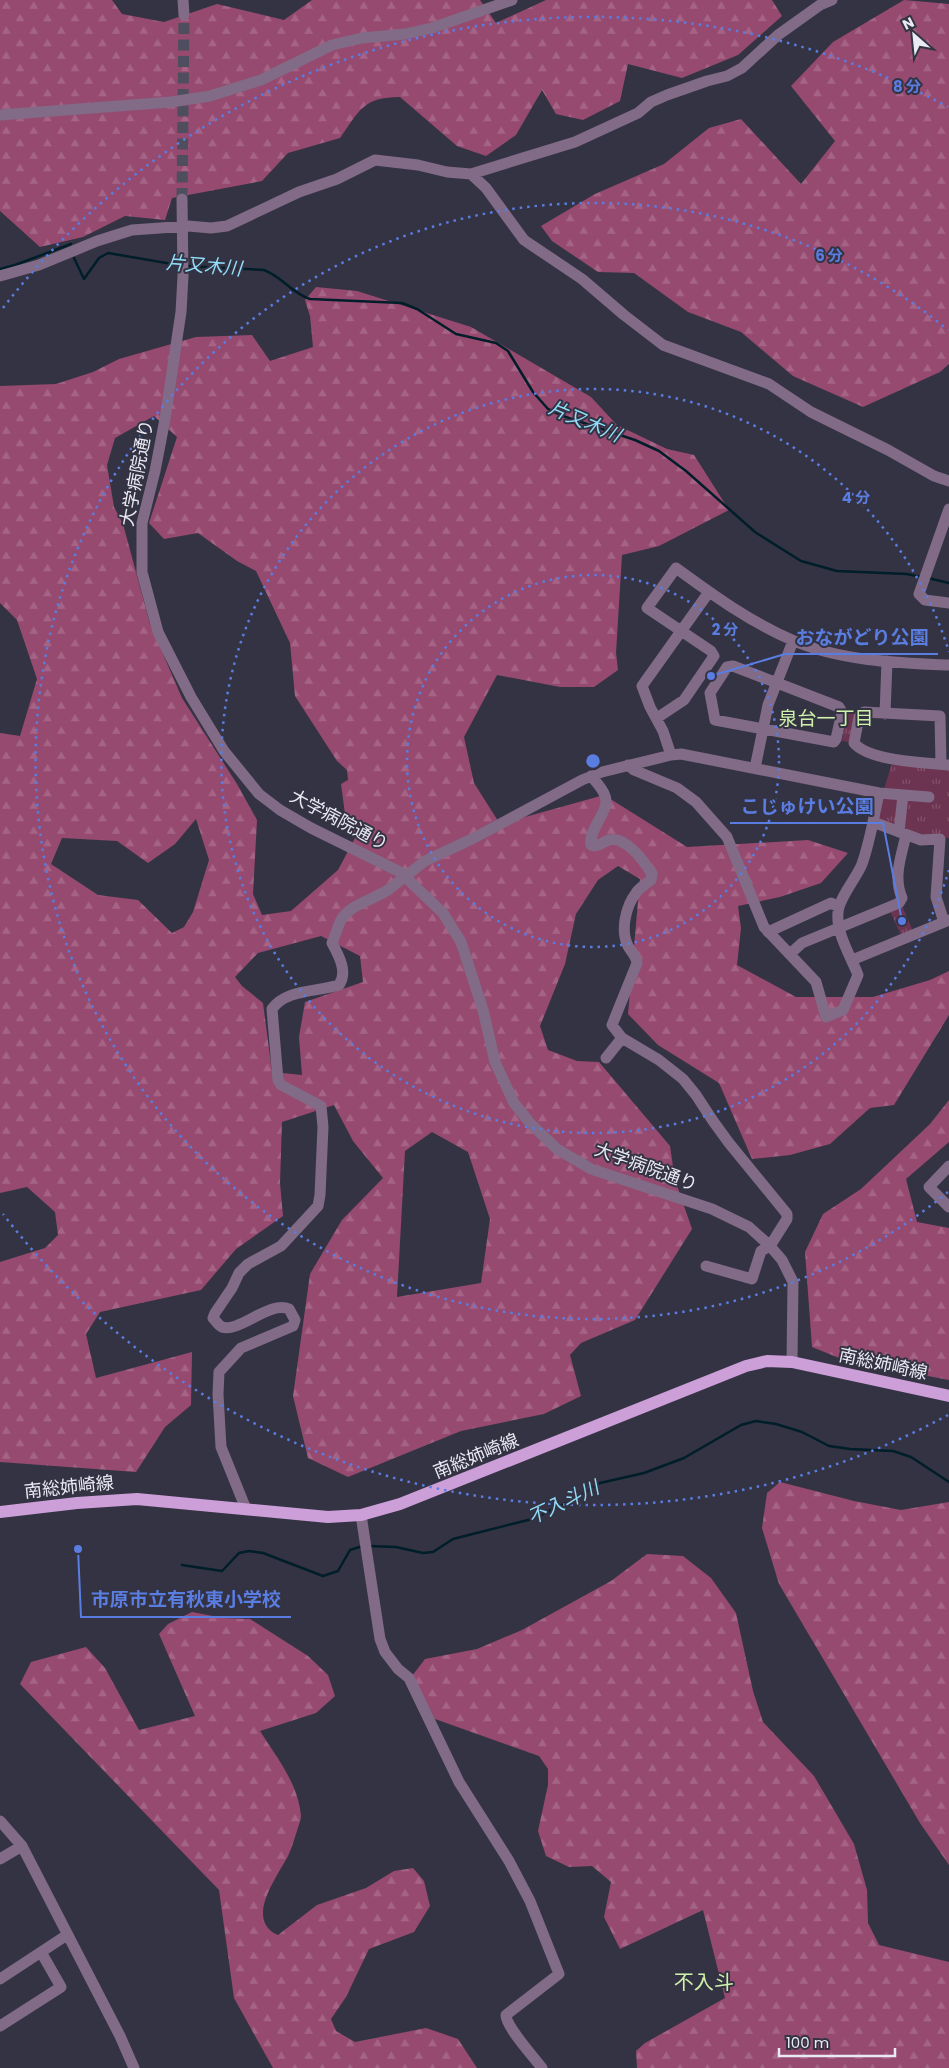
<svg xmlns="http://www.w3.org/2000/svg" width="949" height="2068" font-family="Poppins,'Noto Sans JP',sans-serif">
<defs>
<pattern id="grass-tufts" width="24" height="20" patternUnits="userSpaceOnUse" patternTransform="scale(1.25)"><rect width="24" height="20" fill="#6d3451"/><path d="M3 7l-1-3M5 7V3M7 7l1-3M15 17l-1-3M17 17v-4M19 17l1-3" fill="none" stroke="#82526b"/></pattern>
<pattern id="forest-firs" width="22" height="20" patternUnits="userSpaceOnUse" patternTransform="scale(1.25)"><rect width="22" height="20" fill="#964a70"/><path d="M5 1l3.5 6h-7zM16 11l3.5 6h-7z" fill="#a56485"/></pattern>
</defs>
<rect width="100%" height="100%" fill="#343343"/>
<path fill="url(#grass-tufts)" d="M 847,710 L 855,712 L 850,742 L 842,741 Z
M 892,763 L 949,768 L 949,838 L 913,834 L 878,820 L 882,796 Z
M 902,906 L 913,931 L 901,935 L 890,911 Z"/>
<path fill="url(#forest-firs)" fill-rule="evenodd" d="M 0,0 L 112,0 L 122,14 L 164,22 L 217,4 L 284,20 L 312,0 L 480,0 L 496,23 L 546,0 L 772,0 L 782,16 L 738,55 L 682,78 L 628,64 L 620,101 L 583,120 L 556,114 L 542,90 L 516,135 L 486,156 L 457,146 L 400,97 C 363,97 359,111 340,138 L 288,153 L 262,181 L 172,198 L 165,220 L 125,216 L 83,237 L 40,247 L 0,211 Z
M 904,0 L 949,4 L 949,364 L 940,372 L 863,407 L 793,376 L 741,332 L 688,312 L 634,273 L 598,272 L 552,241 L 541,226 L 595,194 L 664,164 L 709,128 L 741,119 L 801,184 L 835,141 L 791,86 L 833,42 Z
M 316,287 L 357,291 L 471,327 L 591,397 L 617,425 L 667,449 L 694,455 L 729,510 L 659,546 L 622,555 L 616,653 L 618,670 L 594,687 L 560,687 L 497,675 L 464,737 L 474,783 L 500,824 L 604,795 L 687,847 L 808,840 L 848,853 L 821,883 L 780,897 L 738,906 L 741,928 L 737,965 L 796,997 L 873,997 L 930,980 L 949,971 L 949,1015 L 894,1105 L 870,1108 L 830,1144 L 790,1155 L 752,1159 L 719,1083 L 658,1045 L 628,1014 L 640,879 L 618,866 L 598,880 L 576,914 L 565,964 L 540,1026 L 548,1050 L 577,1061 L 599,1062 L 670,1146 L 675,1180 L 692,1229 L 635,1320 L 581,1343 L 570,1355 L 581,1396 L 544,1414 L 461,1431 L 348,1477 L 308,1458 L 293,1396 L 310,1274 L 342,1220 L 383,1178 L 353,1141 L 334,1105 L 282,1122 L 280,1183 L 283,1216 L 236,1249 L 201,1290 L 100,1312 L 86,1334 L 96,1378 L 192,1352 L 191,1405 L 165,1427 L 136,1472 L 0,1462 L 0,1262 L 45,1248 L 58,1235 L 55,1212 L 27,1187 L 0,1193 L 0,733 L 20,736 L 37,679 L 17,620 L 0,603 L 0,386 L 56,384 L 93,372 L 119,359 L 196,337 L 252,335 L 270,361 L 313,347 L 310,316 L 305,300 ZM 154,416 L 177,437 L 149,523 L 164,539 L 198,533 L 237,561 L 256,571 L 290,643 L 295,696 L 337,761 L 347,770 L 348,780 L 341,784 L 345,814 L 355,838 L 338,870 L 291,911 L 262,915 L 253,894 L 257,820 L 237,784 L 182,698 L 150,624 L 123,524 L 114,507 L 107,465 L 115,438 ZM 196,819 L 209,860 L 193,912 L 184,927 L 172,933 L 138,900 L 98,895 L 51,864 L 62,838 L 117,841 L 148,863 L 175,844 ZM 321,936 L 360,956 L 363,982 L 305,1002 L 299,1037 L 302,1075 L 272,1072 L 263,1003 L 242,986 L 235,977 L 258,953 ZM 432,1132 L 468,1152 L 490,1219 L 481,1283 L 397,1297 L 405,1151 Z
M 949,1100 L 949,1142 L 906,1179 L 917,1222 L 949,1228 L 949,1380 L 844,1360 L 812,1347 L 805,1252 L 823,1214 L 861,1189 L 930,1124 Z
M 780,1482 L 854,1501 L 901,1510 L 949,1502 L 949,1865 L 920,1823 L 779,1584 L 762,1528 L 767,1493 Z
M 647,1554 L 683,1556 L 711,1578 L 736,1613 L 753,1691 L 763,1722 L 814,1776 L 854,1844 L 867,1890 L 868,1923 L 879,1945 L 949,1962 L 949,2068 L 637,2068 L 636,2051 L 645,2043 L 725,1998 L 703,1910 L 620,1949 L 604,1917 L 611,1882 L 592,1866 L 569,1867 L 546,1856 L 538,1831 L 548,1785 L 548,1769 L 539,1756 L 435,1719 L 412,1676 L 425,1659 L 477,1649 L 522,1630 L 611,1581 Z
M 192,1612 L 223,1618 L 250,1619 L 308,1656 L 328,1675 L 335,1696 L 316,1713 L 260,1731 C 277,1758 298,1783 301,1816 C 301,1821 298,1826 297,1831 C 294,1839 292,1848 288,1856 C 277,1877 244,1920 278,1935 L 317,1905 L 366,1888 L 394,1871 L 413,1868 L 424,1881 L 430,1906 L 414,1932 L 369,1949 L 346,1997 L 331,2019 L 336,2031 L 355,2042 L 426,2028 L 458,2039 L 477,2068 L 273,2068 L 234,1998 L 219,1890 L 20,1684 L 31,1662 L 86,1647 L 105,1668 L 139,1730 L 195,1716 L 159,1634 L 168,1624 Z"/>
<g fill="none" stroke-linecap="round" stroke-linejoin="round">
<path stroke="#001e29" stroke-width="2.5" d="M 74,258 L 84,279 L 99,258 L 108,253 L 178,265
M 186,266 L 264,270 C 284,278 290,292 310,299 L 402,303 L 417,309 L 456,334 L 496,343 L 508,351 L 533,392 L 548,409 L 563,416 L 635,440 L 659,451 L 686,471 L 755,532 L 801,561 L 837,571 L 907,574 L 921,577
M 0,269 L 15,265 L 71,244
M 928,578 L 949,583
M 369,1546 L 396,1547 L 423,1553 L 433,1552 L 453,1539 L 532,1519 L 571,1501 L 600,1483 L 644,1473 L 684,1458 L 741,1425 L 756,1421 L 776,1424 L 802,1432 L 829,1446 L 850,1449 L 893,1451 L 911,1457 L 949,1482
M 182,1565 L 222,1571 L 239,1553 L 249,1551 L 263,1553 L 323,1576 L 338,1571 L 350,1550 L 363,1546"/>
<path stroke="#4f4e5e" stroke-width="11" stroke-dasharray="11 5.5" stroke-linecap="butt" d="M 182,199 L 184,15"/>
<path stroke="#816b87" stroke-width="11" d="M 183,0 L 184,15
M 0,115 L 171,102 L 210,96 L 261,80 L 332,45 L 362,38 L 405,34 L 432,28 L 512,0
M 471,174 L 486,188 L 524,240 L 582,279 L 624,315 L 663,345 L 769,384 L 811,412 L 888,450 L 934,476 L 949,481
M 182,199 L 183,276 L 181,312 L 165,419 L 155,471 L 142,523 L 142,572 L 158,632 L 191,697 L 224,751 L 259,794 L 280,810 L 311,828 L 400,872 L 443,913 L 461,942 L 483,1010 L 495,1062 L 514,1103 L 530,1123 L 557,1149 L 591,1169 L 712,1209 L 749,1227 L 770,1246 L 782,1260 L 793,1282 L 792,1362
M 0,276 L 39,265 L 97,241 L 132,230 L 188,226 L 211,228 L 227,226 L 299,192 L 337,179 L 375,160 L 418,165 L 447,172 L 471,174 L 575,142 L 638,113 L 651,102 L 667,95 L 707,81 L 727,76 L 742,68 L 778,35 L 820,5 L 832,0
M 949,509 L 919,594 L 925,600 L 949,603
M 733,666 L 839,707 L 842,712 L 836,739 L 834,742 L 715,720 L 710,693 L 727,667 Z
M 885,714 L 887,661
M 657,718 L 684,700 L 714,656 L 711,651 L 647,608 L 676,568 C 713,595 750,622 792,640 C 839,661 899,663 949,665
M 671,755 L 663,731 L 650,707 L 642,686 L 709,592
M 941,764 L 940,716 L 864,712 L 859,717 L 854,743 C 869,761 925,763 949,765
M 628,765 L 634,770 L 677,788 L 696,802 L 727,837 L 764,927 L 816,982 L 826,1017 L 843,1010 L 858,975 C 851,957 836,933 838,913 C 838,899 856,879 862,864 C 870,842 874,816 879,793
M 755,768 L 768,705 L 793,641
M 591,776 C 596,782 603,789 605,796 C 611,810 588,829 591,845 C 598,848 602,842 609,840 C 626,836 644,861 652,874 L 651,880 C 646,884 639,888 636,893 C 626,906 620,930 628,946 C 631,952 636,955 637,963 L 612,1025 L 622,1038 L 659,1060 L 683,1079 L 696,1095 L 713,1121 L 729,1143 L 787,1214 L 787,1219 L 770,1246 L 761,1251 L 752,1279 L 706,1266
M 873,822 L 921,840 L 940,839 L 936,897 L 944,922
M 899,832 L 903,795
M 425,861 L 474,838 L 582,780 L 602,772 L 671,755 L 681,754 L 879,793 L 929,797
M 768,932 L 831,903 L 839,907
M 790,954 L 802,943 L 899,903 L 902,898 C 893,877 901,857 906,835
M 852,960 L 949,920
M 606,1058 L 622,1038
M 949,1166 L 929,1187 L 949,1207
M 246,1509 L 221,1447 L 218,1394 L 219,1372 L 241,1348 L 293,1326 L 295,1320 L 289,1309 C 270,1300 239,1333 222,1327 C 218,1325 216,1321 213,1318 L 215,1313 L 232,1288 L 239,1273 L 248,1264 L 281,1246 L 318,1206 L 320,1195 L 323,1127 L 321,1106 L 281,1085 L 278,1080 L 272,1009 C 286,989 317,992 339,985 C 348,972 339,956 332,943 C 336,935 338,923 343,917 C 353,904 374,899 388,890
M 361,1515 L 380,1639 L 385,1652 L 398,1669 L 409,1678 L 459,1782 L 509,1861 L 530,1901 L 559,1974 L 506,2015 C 506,2027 534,2057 542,2068
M 0,1821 L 22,1846 L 120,2036 L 134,2068
M 0,1859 L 22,1846
M 0,1979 L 67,1935
M 0,2026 L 61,1987 L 41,1952"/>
<path stroke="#cc9fd9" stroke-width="12" d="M 0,1512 L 77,1503 L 137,1499 L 328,1517 L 361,1515 L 400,1504 L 746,1366 L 767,1361 L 792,1362 L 949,1396"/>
<path stroke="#816b87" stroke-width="11" d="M 388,890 L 425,861"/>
</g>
<g fill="none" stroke="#5a7de1" stroke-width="2.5" stroke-dasharray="2.5 5">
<circle cx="593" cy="761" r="186"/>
<path d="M949 870A372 372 0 1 1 949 652"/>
<path d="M948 1192A558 558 0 1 1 948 330"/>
<path d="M948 1415A744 744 0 0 1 3 1214M3 308A744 744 0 0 1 948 107"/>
</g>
<g text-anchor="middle" stroke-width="4" stroke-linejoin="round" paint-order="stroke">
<g font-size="18" fill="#eaeaf5" stroke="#343343">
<text transform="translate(137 473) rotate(-79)" y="6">大学病院通り</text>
<text transform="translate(339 820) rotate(28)" y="6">大学病院通り</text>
<text transform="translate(646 1167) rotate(20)" y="6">大学病院通り</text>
<text transform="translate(883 1364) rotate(12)" y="6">南総姉崎線</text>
<text transform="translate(476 1456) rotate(-22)" y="6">南総姉崎線</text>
<text transform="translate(69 1487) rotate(-6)" y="6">南総姉崎線</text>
</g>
<g font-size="19" font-style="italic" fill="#90dcf9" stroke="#343343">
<text transform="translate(204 265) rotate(5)" y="7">片又木川</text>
<text transform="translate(585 421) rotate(23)" y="7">片又木川</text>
<text transform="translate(563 1502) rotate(-25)" y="7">不入斗川</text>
</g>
<g font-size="19" fill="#cff1a9" stroke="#343343">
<text x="826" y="725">泉台一丁目</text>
</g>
<g font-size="20" fill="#cff1a9" stroke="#343343">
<text x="704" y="1989">不入斗</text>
</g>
</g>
<circle cx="593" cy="761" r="8" fill="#5a7de1" stroke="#343343" stroke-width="2.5"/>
<g font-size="15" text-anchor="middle" font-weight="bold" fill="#5a7de1" stroke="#343343" stroke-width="4" stroke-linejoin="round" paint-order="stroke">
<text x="907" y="92">8 分</text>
<text x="829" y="261">6 分</text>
<text x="856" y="503">4 分</text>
<text x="725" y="635">2 分</text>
</g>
<path fill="none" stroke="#5a7de1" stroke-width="2" d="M711 676L785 654H938M902 921L883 823H730M78 1549L81 1617H291"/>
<g fill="#5a7de1" stroke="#343343" stroke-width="2">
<circle cx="711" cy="676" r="5"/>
<circle cx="902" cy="921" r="5"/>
<circle cx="78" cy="1549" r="5"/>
</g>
<g font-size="19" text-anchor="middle" font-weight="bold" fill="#5a7de1" stroke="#343343" stroke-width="4" stroke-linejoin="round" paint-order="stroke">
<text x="862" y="644">おながどり公園</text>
<text x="807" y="813">こじゅけい公園</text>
<text x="186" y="1606">市原市立有秋東小学校</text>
</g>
<g transform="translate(914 35) rotate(333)" stroke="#343343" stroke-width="4" paint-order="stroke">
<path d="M0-4L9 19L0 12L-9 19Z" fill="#eaeaf5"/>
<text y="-8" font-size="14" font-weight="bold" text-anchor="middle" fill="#eaeaf5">N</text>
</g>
<path d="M779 2048v8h116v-8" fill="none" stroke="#eaeaf5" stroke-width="2.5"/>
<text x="786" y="2048" font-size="15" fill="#eaeaf5" stroke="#343343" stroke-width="4" paint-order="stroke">100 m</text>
</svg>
